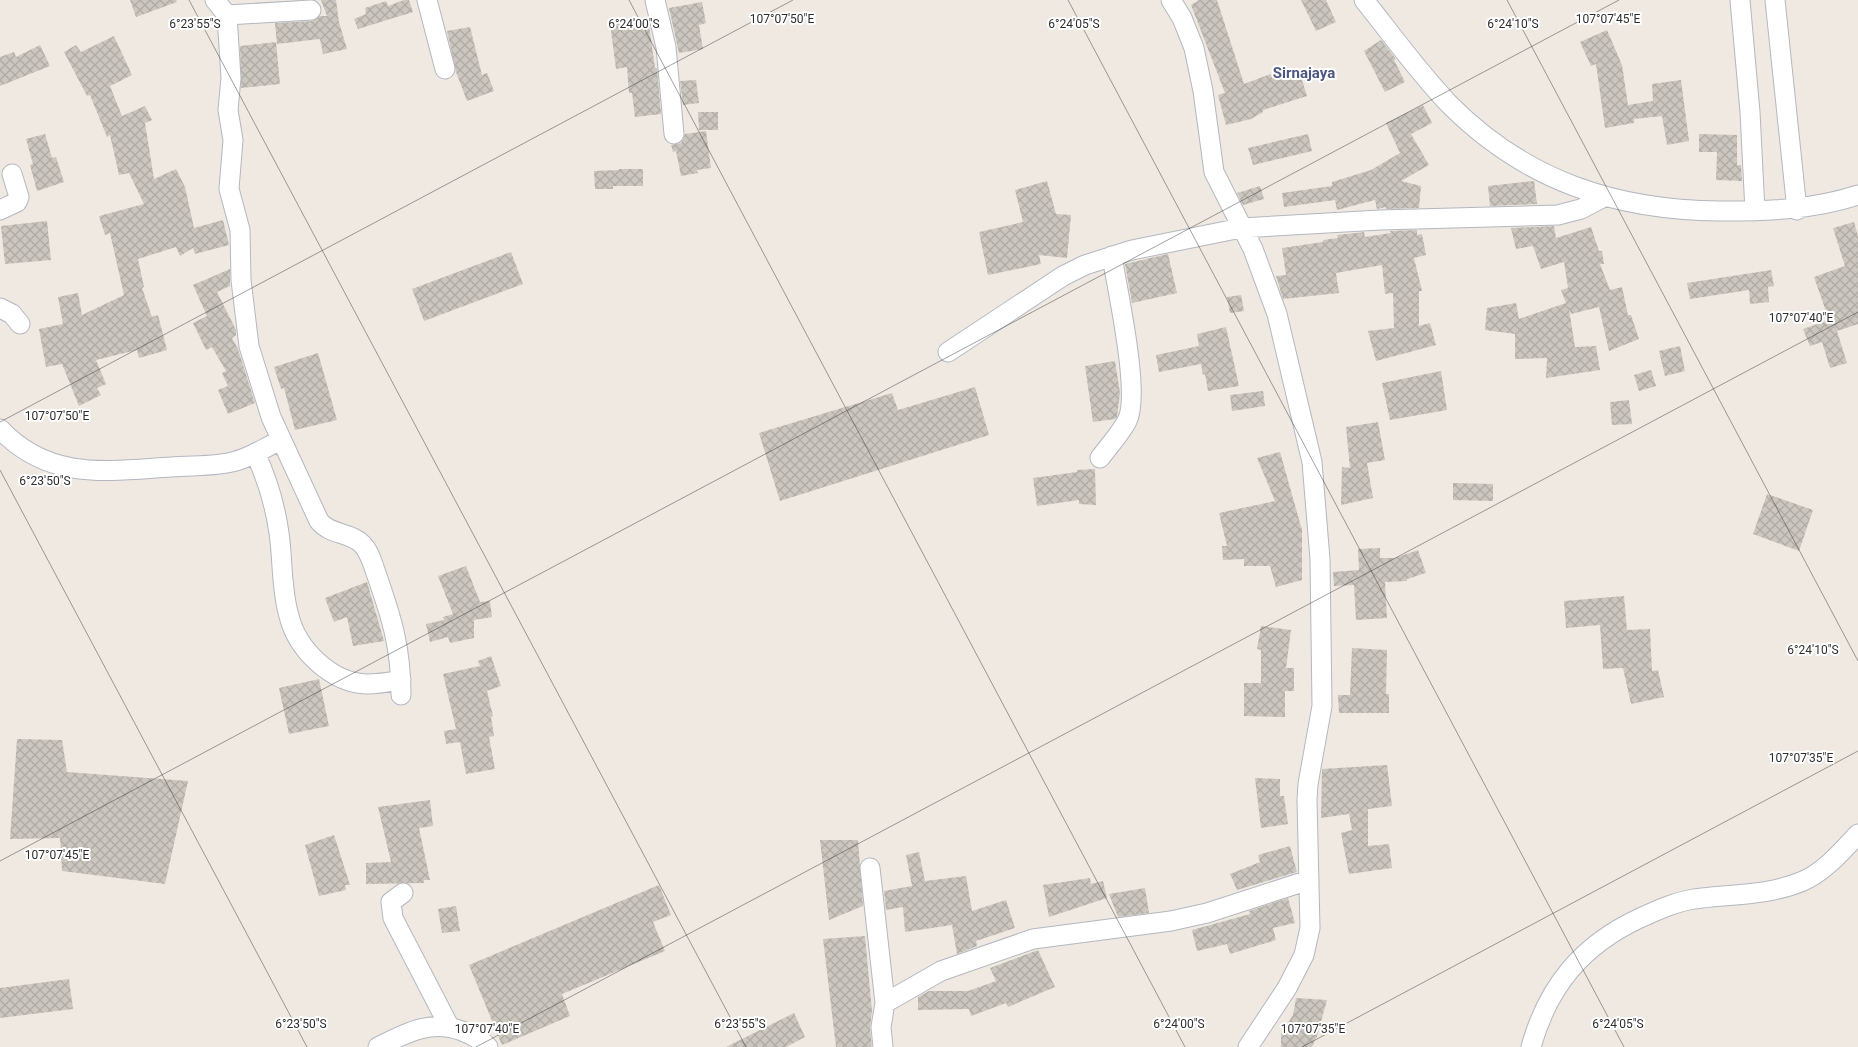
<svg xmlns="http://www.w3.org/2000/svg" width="1858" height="1047" font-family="Roboto,sans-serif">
<defs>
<pattern id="building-cross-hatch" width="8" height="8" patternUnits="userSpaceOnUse" patternTransform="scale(1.25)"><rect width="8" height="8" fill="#cbc7bf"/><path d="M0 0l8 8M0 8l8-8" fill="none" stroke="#afaba4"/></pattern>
</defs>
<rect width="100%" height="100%" fill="#efe9e1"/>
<path fill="url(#building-cross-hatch)" d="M 130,0 L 176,0 L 177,2 L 136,17 Z
M 321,0 L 336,0 L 339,22 L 347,49 L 323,54 L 320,39 L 277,44 L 275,23 L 312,21 L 320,16 L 327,16 Z
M 404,0 L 409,0 L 413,12 L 358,29 L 354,19 L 366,14 L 365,8 L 386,1 L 388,6 Z
M 1199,0 L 1217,0 L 1244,84 L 1287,68 L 1290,77 L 1300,74 L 1307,96 L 1263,110 L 1263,112 L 1251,119 L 1226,125 L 1218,95 L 1225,93 L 1191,5 Z
M 1301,0 L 1326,0 L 1336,22 L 1316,31 Z
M 702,2 L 706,23 L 699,25 L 703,49 L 679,53 L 669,8 Z
M 648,18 L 655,68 L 657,68 L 661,114 L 635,117 L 632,93 L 629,93 L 627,67 L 616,69 L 610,23 Z
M 470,27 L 482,75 L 487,73 L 494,91 L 467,101 L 456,72 L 447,31 Z
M 1607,30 L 1622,65 L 1628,105 L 1653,101 L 1652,84 L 1681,80 L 1689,141 L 1667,145 L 1662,116 L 1634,119 L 1634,123 L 1605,128 L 1596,64 L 1591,66 L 1580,42 Z
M 114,36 L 132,75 L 110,86 L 122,116 L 145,106 L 152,120 L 145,123 L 154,179 L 176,169 L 185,187 L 194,228 L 223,220 L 229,245 L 195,254 L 193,248 L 180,256 L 176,247 L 138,259 L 144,287 L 142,288 L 152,317 L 158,315 L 167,350 L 139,358 L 137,350 L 96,360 L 106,384 L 97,388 L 101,395 L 79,406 L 62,364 L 46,367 L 39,329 L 63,324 L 58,297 L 78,293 L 82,315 L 124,295 L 110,233 L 105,235 L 99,216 L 144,204 L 129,173 L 119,175 L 110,135 L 107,137 L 90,95 L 87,96 L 64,52 L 76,45 L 81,52 Z
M 1381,40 L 1396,59 L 1394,60 L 1405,82 L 1385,92 L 1364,51 Z
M 276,42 L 280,84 L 241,88 L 240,46 Z
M 40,45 L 50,66 L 0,86 L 0,57 L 14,52 L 16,57 Z
M 696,80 L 699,103 L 683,105 L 680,81 Z
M 1423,105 L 1432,123 L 1411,134 L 1429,165 L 1401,181 L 1421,186 L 1419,208 L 1386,209 L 1386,207 L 1377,209 L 1375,200 L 1337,210 L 1335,200 L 1284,207 L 1282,193 L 1332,186 L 1332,182 L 1371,170 L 1400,153 L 1386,123 Z
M 698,112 L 718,112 L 718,130 L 699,130 Z
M 706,131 L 711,168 L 697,170 L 698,173 L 681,176 L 676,151 L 673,152 L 671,145 L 681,143 L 685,134 Z
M 45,134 L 52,158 L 56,157 L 64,182 L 37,191 L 30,165 L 33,164 L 26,139 Z
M 1308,134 L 1312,151 L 1253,165 L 1248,148 Z
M 1699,134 L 1737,135 L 1737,165 L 1741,165 L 1742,181 L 1716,180 L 1717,152 L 1699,152 Z
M 619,169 L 643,169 L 643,186 L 613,186 L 613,189 L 595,189 L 594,171 L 619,170 Z
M 1047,181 L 1056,214 L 1071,215 L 1067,258 L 1039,255 L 1041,264 L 988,275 L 979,232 L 1023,222 L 1015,190 Z
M 1534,181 L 1537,204 L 1490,206 L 1488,186 Z
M 1260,186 L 1264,199 L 1243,205 L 1237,193 Z
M 47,221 L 51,260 L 5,264 L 1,226 Z
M 1854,222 L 1858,236 L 1858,324 L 1837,331 L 1847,363 L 1830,368 L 1822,342 L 1810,346 L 1803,329 L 1829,320 L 1814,277 L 1845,266 L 1833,228 Z
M 1554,226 L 1556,238 L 1591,227 L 1599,251 L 1602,251 L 1604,264 L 1600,264 L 1610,290 L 1622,287 L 1628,315 L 1631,315 L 1639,339 L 1609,351 L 1599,307 L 1571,314 L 1569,309 L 1575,347 L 1596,346 L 1600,370 L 1546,378 L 1547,358 L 1515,359 L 1515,334 L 1485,330 L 1487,308 L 1516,303 L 1519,319 L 1566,303 L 1561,290 L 1568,288 L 1564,262 L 1541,269 L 1533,246 L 1516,249 L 1511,228 Z
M 1417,230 L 1417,235 L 1422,234 L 1426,255 L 1414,258 L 1422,291 L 1419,291 L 1419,326 L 1430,323 L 1436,345 L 1376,361 L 1368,331 L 1394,328 L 1393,293 L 1385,294 L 1382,265 L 1336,273 L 1339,293 L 1283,299 L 1276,276 L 1286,275 L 1282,248 L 1323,242 L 1323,240 L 1338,238 L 1337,235 L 1356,233 L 1364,232 L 1365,237 L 1391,233 L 1390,231 Z
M 511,252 L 523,284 L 424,321 L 412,289 Z
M 1168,254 L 1177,293 L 1132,303 L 1125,264 Z
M 230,269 L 230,286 L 217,292 L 236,330 L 236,335 L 232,338 L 238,349 L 255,403 L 228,414 L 218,390 L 228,386 L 222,373 L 226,371 L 212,347 L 206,350 L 193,323 L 207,316 L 193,285 Z
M 1771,270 L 1774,286 L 1768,287 L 1769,302 L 1750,304 L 1749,290 L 1690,299 L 1687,283 Z
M 1241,295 L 1244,311 L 1230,313 L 1227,297 Z
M 1226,327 L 1239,386 L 1208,391 L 1205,374 L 1203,375 L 1201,364 L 1159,372 L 1156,355 L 1199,346 L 1197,334 Z
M 1680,346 L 1685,371 L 1665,376 L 1659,351 Z
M 318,353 L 337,420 L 295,430 L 284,388 L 281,389 L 274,367 Z
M 1115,361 L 1120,393 L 1117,417 L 1115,419 L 1093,422 L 1085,366 Z
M 1651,370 L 1656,386 L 1639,391 L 1634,375 Z
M 1441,371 L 1447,410 L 1390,420 L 1382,383 Z
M 975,387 L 989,435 L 780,501 L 759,433 L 892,393 L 898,410 Z
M 1263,391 L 1265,406 L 1232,411 L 1230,395 Z
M 1629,400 L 1632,424 L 1612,425 L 1610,402 Z
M 1378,422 L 1385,460 L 1367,463 L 1373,498 L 1341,505 L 1342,467 L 1350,468 L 1346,427 Z
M 1280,452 L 1302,530 L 1302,580 L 1276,587 L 1270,566 L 1244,566 L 1244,559 L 1223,560 L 1222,546 L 1227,546 L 1219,513 L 1275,501 L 1257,458 Z
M 1095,469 L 1096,505 L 1079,504 L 1079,500 L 1037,506 L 1033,478 L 1077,472 L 1077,470 Z
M 1453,483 L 1493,484 L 1493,501 L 1453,500 Z
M 1767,494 L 1813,510 L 1799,551 L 1753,534 Z
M 1380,548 L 1380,558 L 1395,558 L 1418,550 L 1426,573 L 1407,579 L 1407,581 L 1385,582 L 1387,618 L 1356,620 L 1354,585 L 1334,586 L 1333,572 L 1359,570 L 1358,549 Z
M 466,566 L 480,602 L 490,601 L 492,617 L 474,620 L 474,638 L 450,643 L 448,637 L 430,642 L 426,624 L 444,620 L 443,617 L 453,614 L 438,576 Z
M 367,582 L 384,641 L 353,646 L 347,617 L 334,622 L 325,598 Z
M 1624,596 L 1627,630 L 1650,629 L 1652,671 L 1658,670 L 1664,697 L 1631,704 L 1623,668 L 1603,669 L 1600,625 L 1566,628 L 1564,601 Z
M 1261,626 L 1291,630 L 1286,668 L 1294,668 L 1294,691 L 1285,691 L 1285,717 L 1244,716 L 1244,683 L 1261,683 L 1261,650 L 1257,649 Z
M 1352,648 L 1387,650 L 1386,694 L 1389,694 L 1389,713 L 1339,713 L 1338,695 L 1350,695 Z
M 491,656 L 501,686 L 487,691 L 493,716 L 491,717 L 494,736 L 489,737 L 495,769 L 466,774 L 460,742 L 446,744 L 444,731 L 456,729 L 443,674 L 480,666 L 478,661 Z
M 319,679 L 329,726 L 289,734 L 279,688 Z
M 17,739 L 62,740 L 67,772 L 188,781 L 165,884 L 62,871 L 60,838 L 10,839 Z
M 1387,765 L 1392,806 L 1368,809 L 1368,846 L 1389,844 L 1392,868 L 1349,874 L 1341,833 L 1352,830 L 1349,814 L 1321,818 L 1322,769 Z
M 1255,778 L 1280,779 L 1280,796 L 1284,796 L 1288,824 L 1261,828 Z
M 430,800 L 433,826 L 419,828 L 430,880 L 424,880 L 424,883 L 366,884 L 366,863 L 391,862 L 378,807 Z
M 334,835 L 350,885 L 345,885 L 346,890 L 319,896 L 305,845 Z
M 820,840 L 858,840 L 863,906 L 829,920 Z
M 1290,846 L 1297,872 L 1237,890 L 1230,874 L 1260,862 L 1258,855 Z
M 919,852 L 925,881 L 966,876 L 972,911 L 1006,900 L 1015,928 L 976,941 L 977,946 L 957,954 L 952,925 L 905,932 L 903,907 L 886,910 L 884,891 L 912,886 L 906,855 Z
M 1090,878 L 1091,884 L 1103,881 L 1107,898 L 1049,917 L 1043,885 Z
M 659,885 L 671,915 L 653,922 L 665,951 L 562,994 L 570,1016 L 502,1045 L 469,965 Z
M 1145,888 L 1149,913 L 1118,917 L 1109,894 Z
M 1288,898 L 1295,923 L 1273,928 L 1276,940 L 1230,954 L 1227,944 L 1197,951 L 1192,930 L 1250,914 L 1249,911 Z
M 456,906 L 460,931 L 442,933 L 438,909 Z
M 865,936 L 872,1011 L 870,1028 L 872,1047 L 836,1047 L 823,939 Z
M 1038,950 L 1055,987 L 1008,1007 L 1006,1003 L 971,1016 L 969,1009 L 918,1010 L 918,997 L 929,991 L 968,991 L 996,981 L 990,968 Z
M 69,979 L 73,1009 L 0,1018 L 0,988 Z
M 1296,998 L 1327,1000 L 1317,1036 L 1312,1047 L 1281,1047 L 1281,1034 L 1293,1015 Z
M 794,1013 L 805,1037 L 786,1047 L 726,1047 Z"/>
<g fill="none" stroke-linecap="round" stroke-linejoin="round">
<defs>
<path id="minor" d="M 215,0 L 227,15 L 231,78 L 228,110 L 233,140 L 229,189 L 240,230 L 241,280 L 249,346 L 271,417 L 319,521 C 330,535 350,532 362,544 C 370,552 373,565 377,576 C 392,619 401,648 401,695
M 427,0 L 445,69
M 655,0 L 666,47 L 674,134
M 1171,0 L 1182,18 L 1194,48 L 1203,91 L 1214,172 L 1253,249 L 1277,314 L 1312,462 L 1320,559 L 1322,706 L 1308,784 L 1307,800 L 1310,928 L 1304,955 L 1287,988 L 1248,1047
M 1364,0 C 1392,35 1419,73 1450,105 C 1526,181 1615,210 1720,211 C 1768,211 1812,210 1858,195
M 1740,0 L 1750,112 L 1755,211
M 1775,0 L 1797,210
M 227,15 L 311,10
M 0,210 L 17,202 L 19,197 L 12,174
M 0,308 L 12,314 L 20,324
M 948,352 L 1063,276 L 1085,265 L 1132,250 L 1241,228 L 1380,220 L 1558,215 L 1581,209 L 1604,197
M 0,429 C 49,481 107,471 171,467 C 192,465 216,467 236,461 C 251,457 266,447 281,440
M 255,453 C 267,478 275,505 279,533 C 283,560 281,589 289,616 C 297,649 331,683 367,684 C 378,684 390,682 401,680
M 1100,458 C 1109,446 1120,434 1127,421 C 1141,395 1117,289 1112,256
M 870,868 L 885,1003 L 881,1027 L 883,1047
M 403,893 L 391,902 L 393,918 L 449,1026
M 885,1003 L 941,971 L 1033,939 L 1171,921 L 1207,913 L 1309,880
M 378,1047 C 406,1033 431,1019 462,1031 C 472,1035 481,1039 488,1047
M 1531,1047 C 1548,986 1582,945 1640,918 C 1658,910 1675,902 1694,899 C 1731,894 1768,896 1803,881 C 1824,872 1842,851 1858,834"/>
</defs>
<use href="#minor" stroke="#b4b7c1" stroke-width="21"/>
<use href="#minor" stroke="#fff" stroke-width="19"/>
</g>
<path fill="none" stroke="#2e2e2e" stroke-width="1" stroke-opacity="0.45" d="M 189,0 L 746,1047M 629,0 L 1185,1047M 1068,0 L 1624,1047M 1507,0 L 1858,661M 0,422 L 793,0M 0,470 L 307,1047M 0,861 L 1619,0M 476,1047 L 1858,312M 1302,1047 L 1858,751"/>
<g text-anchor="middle" stroke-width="4" stroke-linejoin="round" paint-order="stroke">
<g font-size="15" font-weight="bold" fill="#4d5680" stroke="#fff">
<text x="1304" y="78">Sirnajaya</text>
</g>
</g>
<g font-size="12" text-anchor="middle" fill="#2e2e2e" stroke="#fff" stroke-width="4" stroke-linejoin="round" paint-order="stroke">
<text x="1608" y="23">107°07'45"E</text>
<text x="782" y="23">107°07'50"E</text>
<text x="195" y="28">6°23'55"S</text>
<text x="634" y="28">6°24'00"S</text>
<text x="1513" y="28">6°24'10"S</text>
<text x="1074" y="28">6°24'05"S</text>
<text x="1801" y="322">107°07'40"E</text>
<text x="57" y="420">107°07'50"E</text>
<text x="45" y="485">6°23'50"S</text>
<text x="1813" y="654">6°24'10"S</text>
<text x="1801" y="762">107°07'35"E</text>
<text x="57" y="859">107°07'45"E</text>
<text x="301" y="1028">6°23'50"S</text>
<text x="740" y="1028">6°23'55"S</text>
<text x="1179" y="1028">6°24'00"S</text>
<text x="1618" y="1028">6°24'05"S</text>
<text x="487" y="1033">107°07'40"E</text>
<text x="1313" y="1033">107°07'35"E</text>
</g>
</svg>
